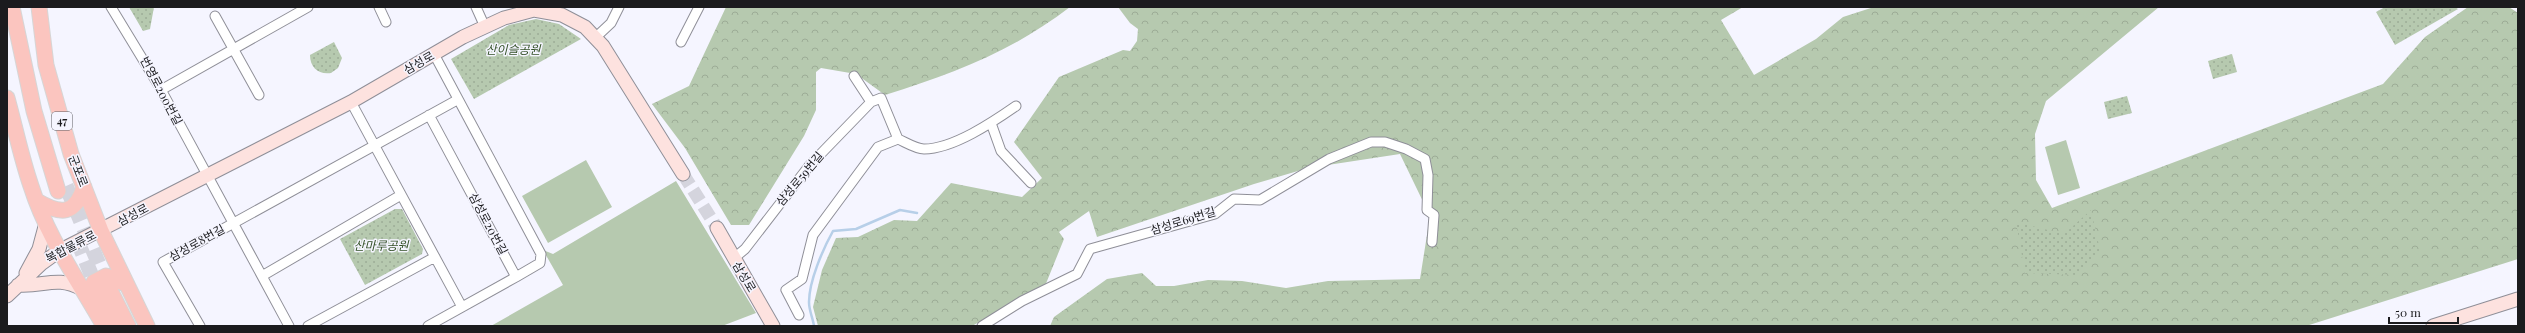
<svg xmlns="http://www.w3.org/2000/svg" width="2525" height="333" font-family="'Playfair Display','Noto Sans KR',serif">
<defs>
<pattern id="forest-crowns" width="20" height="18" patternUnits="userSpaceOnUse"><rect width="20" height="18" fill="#b6c9af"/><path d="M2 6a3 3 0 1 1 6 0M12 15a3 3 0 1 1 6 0" fill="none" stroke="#9cac96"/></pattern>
<pattern id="park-dots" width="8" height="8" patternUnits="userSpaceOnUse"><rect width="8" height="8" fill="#b6c9af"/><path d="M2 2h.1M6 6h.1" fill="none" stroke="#9cac96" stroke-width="1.8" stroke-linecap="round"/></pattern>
</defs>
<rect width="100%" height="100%" fill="#f5f5ff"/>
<path fill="#b6c9af" d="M 2066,140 L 2080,188 L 2058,195 L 2045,147 Z
M 586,160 L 612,207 L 548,243 L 522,196 Z
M 676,181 L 756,313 L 722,326 L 491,326 L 563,285 L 543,250 L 553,254 Z"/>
<path fill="url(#forest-crowns)" d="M 726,7 L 1070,7 C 1011,52 955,73 885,95 L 856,74 L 821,68 L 816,72 L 816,110 L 804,136 L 749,225 L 731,225 L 685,148 L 652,104 L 689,86 Z
M 1118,7 L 1743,7 L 1721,20 L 1754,75 L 1816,39 L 1843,17 L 1874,7 L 2159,7 L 2046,101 L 2035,134 L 2036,180 L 2052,208 L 2383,84 L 2425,37 L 2468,7 L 2509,7 L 2518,13 L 2518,259 L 2306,326 L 1050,326 L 1054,317 L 1107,279 L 1142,273 L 1156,286 L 1174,286 L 1208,280 L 1242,281 L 1286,288 L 1328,281 L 1420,279 L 1430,216 L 1400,154 L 1308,168 L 1254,184 L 1097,237 L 1089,211 L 1059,232 L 1064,239 L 1045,286 L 972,326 L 818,326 L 813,307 L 822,270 L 836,238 L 858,237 L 894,220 L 917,221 L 951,183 L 1022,197 L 1042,178 L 1014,142 L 1059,77 L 1123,50 L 1130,51 L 1137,41 L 1138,29 L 1130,23 Z"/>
<path fill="url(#park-dots)" d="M 129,7 L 154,7 L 150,29 L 143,31 Z
M 2385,7 L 2455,7 L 2458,9 L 2395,45 L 2376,12 Z
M 536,19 L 559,24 L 581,39 L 474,99 L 451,59 L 509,25 Z
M 334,42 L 342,58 L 338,68 L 331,73 C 319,75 310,68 310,55 Z
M 2232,54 L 2237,72 L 2213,79 L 2208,61 Z
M 2127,96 L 2132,113 L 2108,119 L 2104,102 Z
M 395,209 L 402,209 L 423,249 L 422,254 L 365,285 L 340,239 Z
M 2091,210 L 2100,250 L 2078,275 L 2025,273 L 2016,222 L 2064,234 Z"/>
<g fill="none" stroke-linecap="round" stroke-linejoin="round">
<path stroke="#b7cfe8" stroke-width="2.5" d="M 814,326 C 813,318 809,311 809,302 C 809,281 823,249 833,231 L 856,229 L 900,210 L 917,213"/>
<path stroke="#d4d4dd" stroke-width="13" stroke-dasharray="13 6" stroke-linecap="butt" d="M 683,174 L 717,228"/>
<path stroke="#d4d4dd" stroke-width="15" stroke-dasharray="15 8" stroke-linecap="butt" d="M 66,186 L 108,286
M 77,240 L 98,291"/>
<defs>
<path id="street" d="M 111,7 L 159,86 L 289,326
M 379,7 L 386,22
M 476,7 L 485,27
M 215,16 L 259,95
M 595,38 L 611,23 L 619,7
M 681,42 L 699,7
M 434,54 L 541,254 L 540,263 L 516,277
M 161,90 L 308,7
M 351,102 L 462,307
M 871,102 L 881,98 L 898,139 C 905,142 916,149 924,149 C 953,149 993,122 1016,106
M 991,123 L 1001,151 L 1031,183
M 733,259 L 745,249 L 809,166 L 871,102 L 854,76
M 262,276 L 401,195
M 799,315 L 786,290 L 802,279 L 813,235 L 878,147 L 898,139
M 200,326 L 163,262 L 457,100
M 308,326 L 435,257
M 428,326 L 516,277 L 429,115
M 982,326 L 1022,301 L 1077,274 L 1090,249 L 1215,214 L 1234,199 L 1260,200 L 1329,159 L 1371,142 L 1385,142 L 1406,149 L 1425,159 L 1428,175 L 1427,210 L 1434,215 L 1432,242"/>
<path id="secondary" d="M 717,228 L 773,326
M 26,273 L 39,249 L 46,223
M 18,285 C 45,287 56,275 82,289
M 7,296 L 41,264 L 59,251 L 351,102 L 463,37 L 504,18 L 534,10 L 562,15 L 585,27 L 603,46 L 683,174
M 2433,326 L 2518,299"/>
<path id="primary" d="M 12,7 L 34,111 L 58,191
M 39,7 L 46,65 L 71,154 L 101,231 L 147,326
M 7,98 C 15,127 21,157 31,186 C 47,237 78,280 104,326
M 37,201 C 61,215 75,215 84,187
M 108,286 L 128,326
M 98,291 L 115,322
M 87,297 L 94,282 L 106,276 L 126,284"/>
</defs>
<use href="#street" stroke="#8f8f98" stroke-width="11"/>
<use href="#secondary" stroke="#8f8f98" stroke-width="15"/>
<use href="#primary" stroke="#d6d6d6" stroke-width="17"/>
<use href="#street" stroke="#fff" stroke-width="9"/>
<use href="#secondary" stroke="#fde2df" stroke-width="13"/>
<use href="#primary" stroke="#fbc5bf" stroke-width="15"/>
</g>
<g text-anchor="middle" stroke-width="3" stroke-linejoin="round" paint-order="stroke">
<rect fill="#f5f5ff" stroke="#5c5c62" stroke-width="1" x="52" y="112" width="20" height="18" rx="3"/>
<g font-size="11" font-weight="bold" fill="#1b1b1e">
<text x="62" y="125">47</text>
</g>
<g font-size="12" font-style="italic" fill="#335027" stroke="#f5f5ff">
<text x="513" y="54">산이슬공원</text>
<text x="381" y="250">산마루공원</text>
</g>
<g font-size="12" fill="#1b1b1e" stroke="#f5f5ff">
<text transform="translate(419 63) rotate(-30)" y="4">삼성로</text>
<text transform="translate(161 91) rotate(62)" y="4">번영로200번길</text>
<text transform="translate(78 171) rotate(69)" y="4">군포로</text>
<text transform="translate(800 179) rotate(-50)" y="4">삼성로59번길</text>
<text transform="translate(133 215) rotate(-28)" y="4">삼성로</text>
<text transform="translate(1183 221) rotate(-17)" y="4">삼성로69번길</text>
<text transform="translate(488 224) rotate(62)" y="4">삼성로20번길</text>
<text transform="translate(197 243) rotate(-29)" y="4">삼성로8번길</text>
<text transform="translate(71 247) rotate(-28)" y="4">복합물류로</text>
<text transform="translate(744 277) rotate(59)" y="4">삼성로</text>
</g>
</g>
<rect width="2525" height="333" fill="none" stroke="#1b1b1e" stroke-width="16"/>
<path d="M2389 317v6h69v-6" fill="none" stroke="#1b1b1e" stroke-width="2"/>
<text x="2395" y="317" font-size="12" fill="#1b1b1e" stroke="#f5f5ff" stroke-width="3" paint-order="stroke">50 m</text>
</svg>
